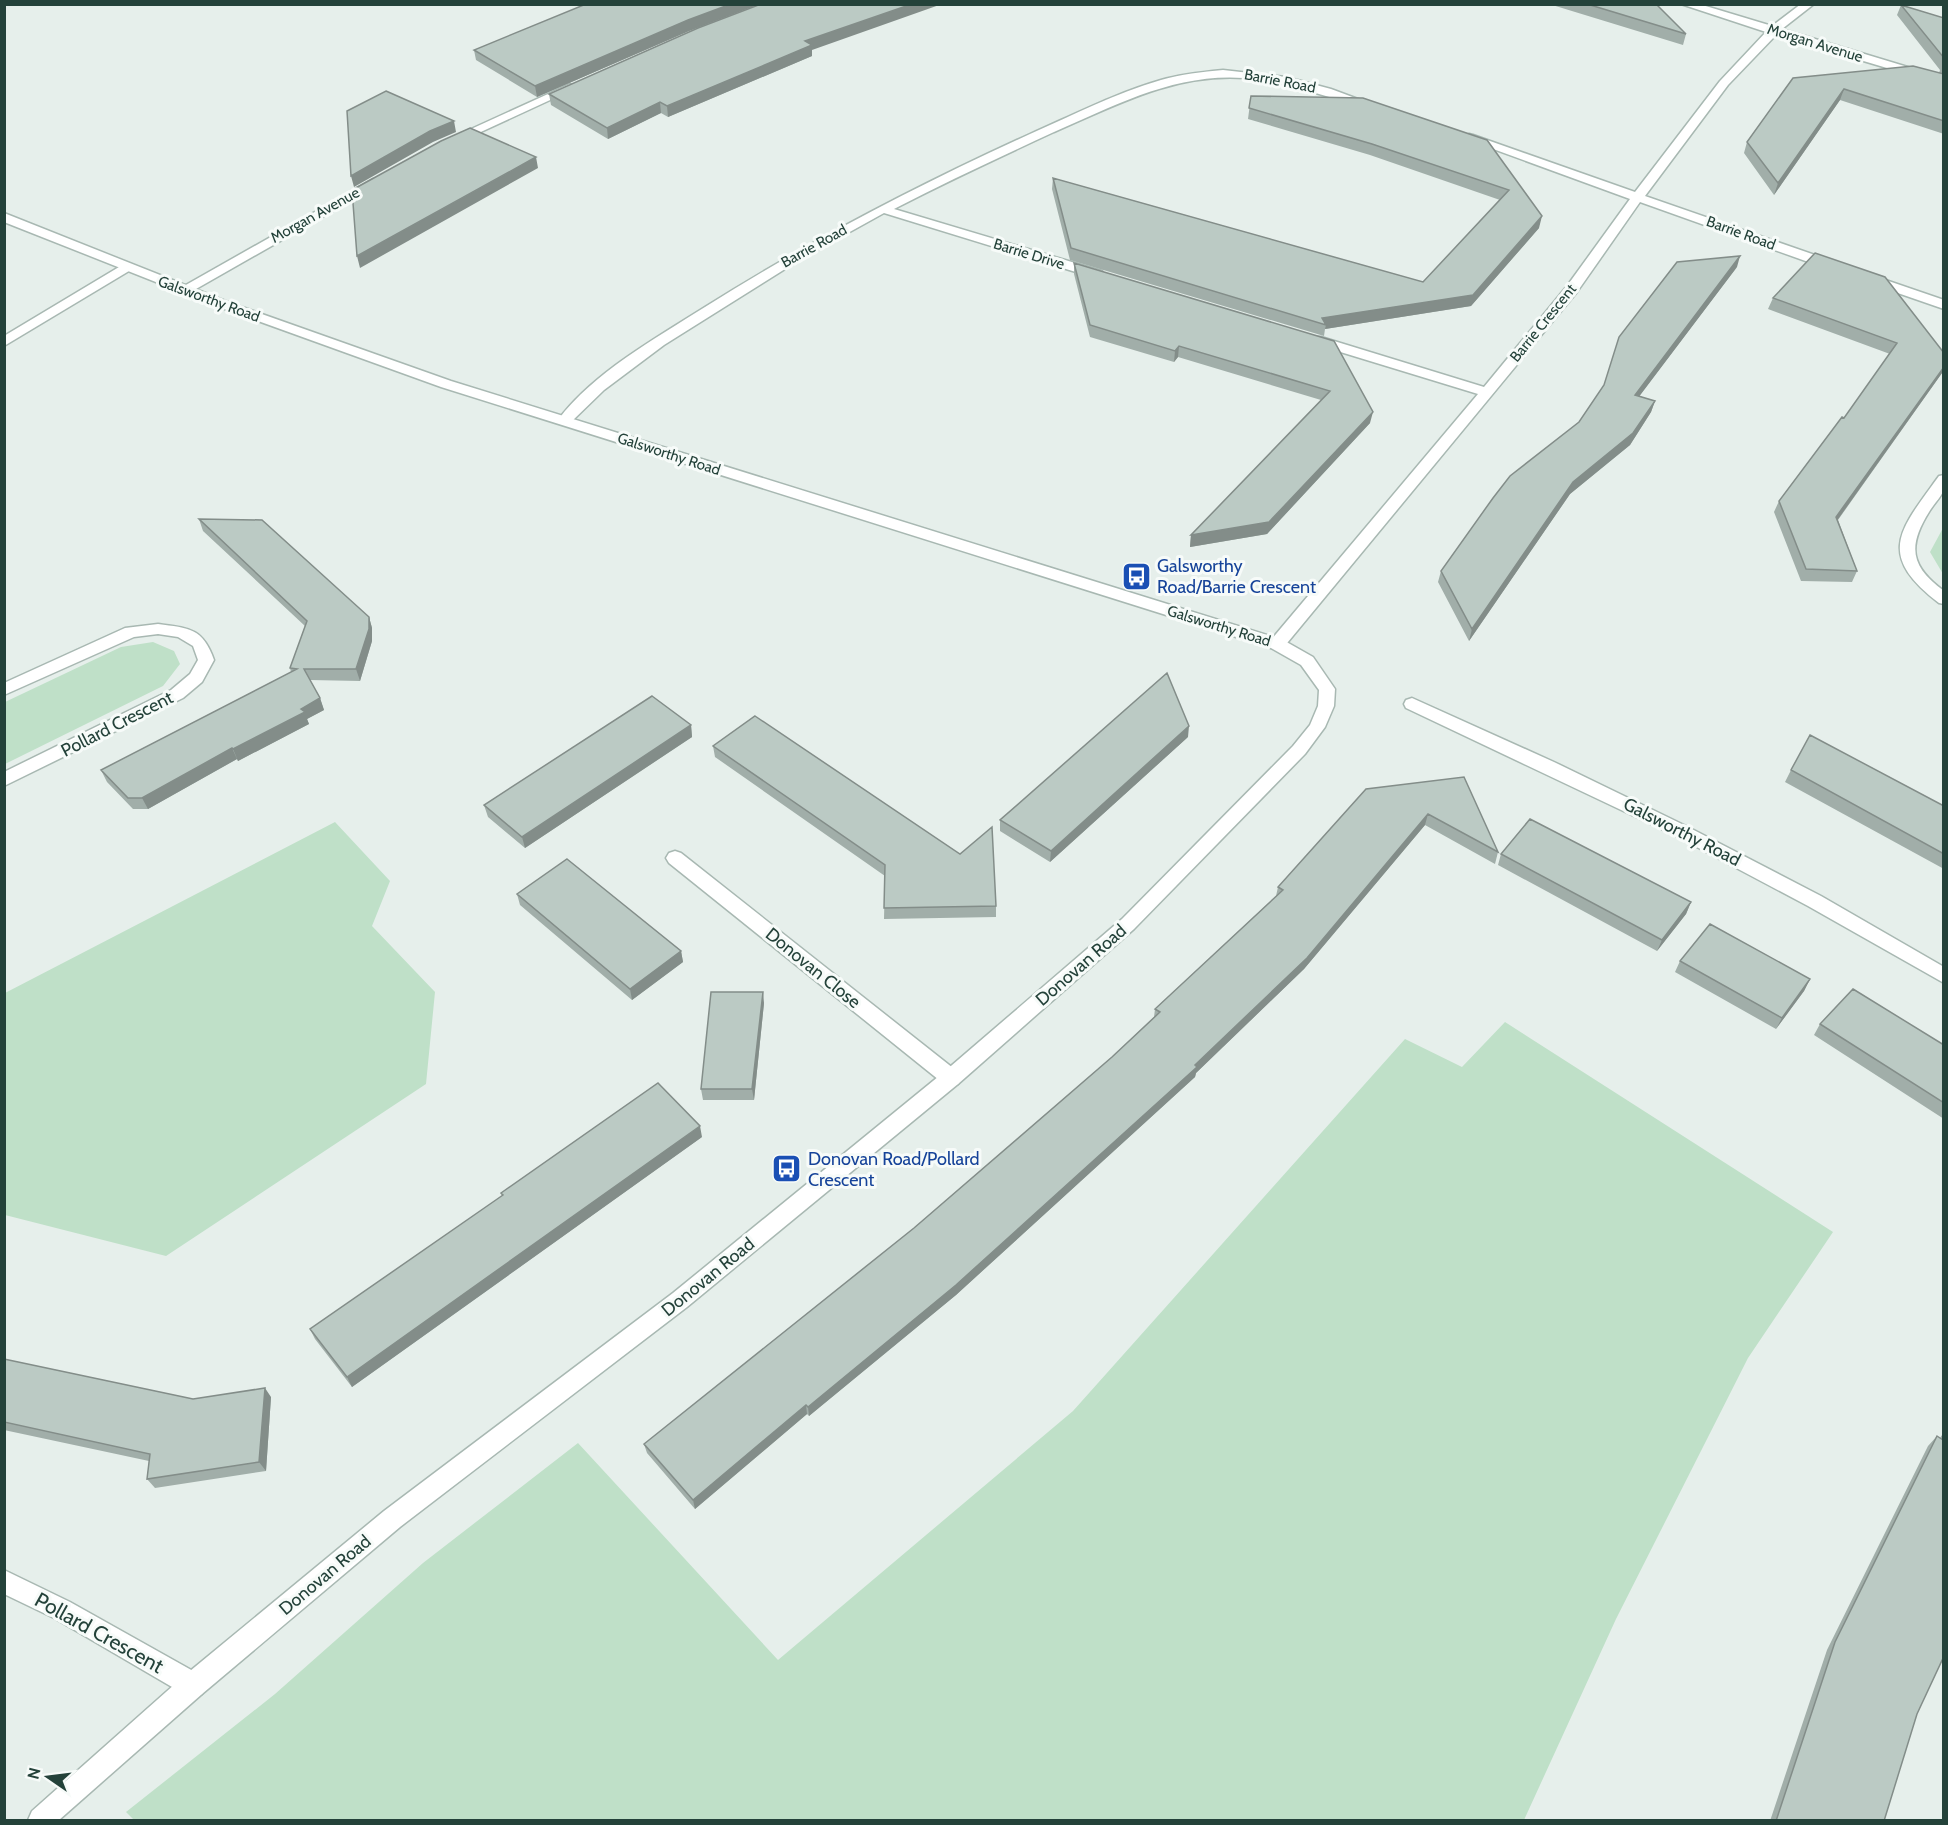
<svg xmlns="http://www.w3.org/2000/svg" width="1948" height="1825" font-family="Cabin,sans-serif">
<rect width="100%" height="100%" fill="#e6efeb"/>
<path fill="#bfe0c8" d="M 1943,528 L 1943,574 L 1930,552 Z
M 153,642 L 174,651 L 180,664 L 163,686 L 5,764 L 5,702 L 121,647 Z
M 335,822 L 390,881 L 372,926 L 435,992 L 426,1084 L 166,1256 L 5,1215 L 5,993 Z
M 1505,1022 L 1833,1232 L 1748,1358 L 1616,1619 L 1524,1820 L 134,1820 L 126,1812 L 275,1694 L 423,1563 L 578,1443 L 778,1660 L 1073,1411 L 1405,1039 L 1462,1067 Z"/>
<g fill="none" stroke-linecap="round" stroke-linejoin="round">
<defs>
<path id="minor" d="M 1681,4 L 1699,4 L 1772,26 L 1801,4 L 1814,4 L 1782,29 L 1944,78 L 1944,85 L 1776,35 L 1728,85 L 1645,196 L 1838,263 L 1839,266 L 1838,269 L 1828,269 L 1640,202 L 1577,292 L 1283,648 L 1271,648 L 1269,644 L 1271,640 L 1478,394 L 1311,343 L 1309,340 L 1311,337 L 1321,337 L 1484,387 L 1567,286 L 1630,199 L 1463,138 L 1469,134 L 1473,135 L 1635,192 L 1720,81 L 1766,32 Z
M 1223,70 L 1286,77 L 1331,89 L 1374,105 L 1368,108 C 1326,98 1288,81 1244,78 C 1175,73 1116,105 1054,132 C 1000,157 946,182 894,209 L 1102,271 L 1103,274 L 1102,277 L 1092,277 L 884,213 L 801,259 L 664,345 L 604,390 L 570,423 L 565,424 L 558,420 C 593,373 656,338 705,307 C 810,241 918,185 1030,134 C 1073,115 1116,93 1161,80 C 1181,74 1202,72 1223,70 Z
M 570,84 L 576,87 L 574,89 L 457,143 L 449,143 L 447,140 Z
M 373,179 L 377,180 L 377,186 L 189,293 L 184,294 L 177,290 Z
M 124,264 L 129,265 L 130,268 L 129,271 L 4,346 L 4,336 Z
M 1871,275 L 1944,300 L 1944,309 L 1866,282 L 1865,279 L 1866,276 Z
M 1944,475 C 1944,479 1944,484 1944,489 C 1942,496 1933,505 1929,512 C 1907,547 1911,567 1944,591 L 1944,604 L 1939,603 C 1875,554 1900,530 1939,476 Z
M 158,624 C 189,628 203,628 214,660 L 202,682 L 183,698 L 4,786 L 4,772 L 171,690 L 190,674 L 198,660 L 193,646 L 178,637 L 158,634 L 134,637 L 4,695 L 4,683 L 125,628 Z
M 1412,698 L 1554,762 L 1688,827 L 1821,896 L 1944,967 L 1944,983 L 1808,906 L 1676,836 L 1406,708 L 1404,704 L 1406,700 Z
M 675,851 L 681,853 L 958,1072 L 961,1078 L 958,1084 L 951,1086 L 944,1084 L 669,863 L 666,858 L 669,853 Z
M 4,1570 L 70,1602 L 202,1676 L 205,1685 L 202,1694 L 193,1697 L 184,1694 L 54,1618 L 4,1594 Z"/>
<path id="tertiary" d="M 4,213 L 228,302 L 451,381 L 1283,640 L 1313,657 L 1335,689 L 1334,706 L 1325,727 L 1305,754 L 1134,929 L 958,1084 L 687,1307 L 400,1527 L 202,1694 L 59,1820 L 28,1820 L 32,1811 L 184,1676 L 384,1511 L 673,1293 L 944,1072 L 1122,919 L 1293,746 L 1310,725 L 1318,706 L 1319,690 L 1301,665 L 1271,648 L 441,387 L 219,307 L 4,222 Z"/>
</defs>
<use href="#minor" stroke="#a8b8b2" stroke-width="3"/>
<use href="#tertiary" stroke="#a8b8b2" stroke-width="3"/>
<use href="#minor" fill="#fff" fill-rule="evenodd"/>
<use href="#tertiary" fill="#fff" fill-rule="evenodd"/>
</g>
<path fill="#a1aea9" d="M 760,4 L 689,31 L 537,97 L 476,60 L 474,50 Z
M 1549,4 L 1656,4 L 1686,34 L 1683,45 Z
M 1901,5 L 1944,18 L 1944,134 L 1840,100 L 1774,195 L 1744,153 L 1747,142 L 1793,78 L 1939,73 L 1940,70 L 1897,15 Z
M 812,50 L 812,56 L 668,117 L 661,113 L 608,139 L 551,105 L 549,94 Z
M 1251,96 L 1487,140 L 1539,228 L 1471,306 L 1325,329 L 1324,336 L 1070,260 L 1052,189 L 1053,178 L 1423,282 L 1500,200 L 1370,155 L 1248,119 Z
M 1074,263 L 1334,341 L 1370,423 L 1267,534 L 1190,547 L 1191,535 L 1321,400 L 1178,357 L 1174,362 L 1090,337 L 1074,274 Z
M 1737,267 L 1639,396 L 1655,401 L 1651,412 L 1630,445 L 1570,494 L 1469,641 L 1438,582 L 1441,571 L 1579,422 L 1604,385 Z
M 1773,298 L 1944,353 L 1944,373 L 1942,373 L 1838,520 L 1857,571 L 1852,582 L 1801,581 L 1774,512 L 1779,501 L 1844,418 L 1890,354 L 1768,309 Z
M 199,519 L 369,617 L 372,628 L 372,641 L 360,681 L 310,680 L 320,698 L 324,710 L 307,719 L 309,724 L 238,761 L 237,759 L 148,809 L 133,809 L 107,782 L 101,770 L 291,672 L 290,668 L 305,626 L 203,531 Z
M 691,725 L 692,737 L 525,848 L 488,817 L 484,805 Z
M 1188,737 L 1050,862 L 1000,831 L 1000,820 Z
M 713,746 L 996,906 L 996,917 L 884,919 L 885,876 L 715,757 Z
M 1791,770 L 1944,806 L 1944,869 L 1785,782 Z
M 1464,777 L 1498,852 L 1495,864 L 1425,825 L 1304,969 L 1196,1073 L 1195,1077 L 956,1295 L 809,1416 L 807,1414 L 695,1509 L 647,1453 L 644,1444 L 914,1228 L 1112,1057 L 1154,1017 L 1155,1009 L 1276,896 L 1278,887 Z
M 1501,854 L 1691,902 L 1686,914 L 1657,951 L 1498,865 Z
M 517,894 L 681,951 L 683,962 L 632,1000 L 520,905 Z
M 1680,961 L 1810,979 L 1804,991 L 1776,1029 L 1675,972 Z
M 764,1003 L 754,1100 L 703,1100 L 701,1089 Z
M 1820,1024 L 1944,1045 L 1944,1119 L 1814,1035 Z
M 702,1137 L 352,1387 L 315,1339 L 310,1329 L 502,1196 L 501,1193 Z
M 4,1359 L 193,1399 L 271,1397 L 266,1471 L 155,1488 L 147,1479 L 149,1461 L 4,1430 Z
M 1944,1432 L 1944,1656 L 1917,1714 L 1884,1821 L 1770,1821 L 1827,1650 L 1928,1446 L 1937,1436 L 1940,1438 Z"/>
<path fill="#838d89" d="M 731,4 L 760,4 L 689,31 L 537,97 L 535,86 L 688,20 Z
M 912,4 L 942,4 L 812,50 L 812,56 L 668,117 L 667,106 L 805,41 Z
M 1844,89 L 1840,100 L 1774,195 L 1778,183 Z
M 660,102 L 661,113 L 608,139 L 607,128 Z
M 454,121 L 456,132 L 433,142 L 354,187 L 351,176 L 430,131 Z
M 536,157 L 538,168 L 360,268 L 357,256 Z
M 1542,216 L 1539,228 L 1471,306 L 1325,329 L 1326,325 L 1322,318 L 1473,295 Z
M 1740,256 L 1737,267 L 1632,406 L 1635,395 Z
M 1179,346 L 1178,357 L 1174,362 L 1175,351 Z
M 1944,367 L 1942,373 L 1831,529 L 1836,517 Z
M 1655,401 L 1651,412 L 1630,445 L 1570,494 L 1469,641 L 1472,629 L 1573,482 Z
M 1373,412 L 1370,423 L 1267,534 L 1190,547 L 1191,535 Z
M 369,617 L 372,628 L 372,641 L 360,681 L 356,669 Z
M 320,698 L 324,710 L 307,719 L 309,724 L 238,761 L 233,749 Z
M 691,725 L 692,737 L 525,848 L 522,837 Z
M 1189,726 L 1188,737 L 1050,862 L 1051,851 Z
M 232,748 L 237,759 L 148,809 L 142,798 Z
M 1428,814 L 1425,825 L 1304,969 L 1196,1073 L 1195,1077 L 956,1295 L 809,1416 L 808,1407 L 1195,1065 Z
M 1691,902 L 1686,914 L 1657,951 L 1662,940 Z
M 681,951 L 683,962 L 632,1000 L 630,989 Z
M 1810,979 L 1804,991 L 1776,1029 L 1782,1018 Z
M 763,992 L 764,1003 L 754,1100 L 752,1089 Z
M 700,1126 L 702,1137 L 352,1387 L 347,1377 Z
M 265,1388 L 271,1397 L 266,1471 L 259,1462 Z
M 806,1405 L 807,1414 L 695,1509 L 693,1500 Z"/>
<path fill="#bbcac4" stroke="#838d89" stroke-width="1.5" d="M 586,4 L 731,4 L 688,20 L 535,86 L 474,50 Z
M 761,4 L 912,4 L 805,41 L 812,45 L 667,106 L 660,102 L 607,128 L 549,94 L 698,28 Z
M 1587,4 L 1656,4 L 1686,34 Z
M 1901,5 L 1944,18 L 1944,58 Z
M 1913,66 L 1944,74 L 1944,121 L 1844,89 L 1778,183 L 1747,142 L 1793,78 Z
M 386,91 L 454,121 L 430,131 L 351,176 L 347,111 Z
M 1251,96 L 1363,98 L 1487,140 L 1542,216 L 1473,295 L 1322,318 L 1326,325 L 1071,248 L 1053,178 L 1423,282 L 1509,190 L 1372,144 L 1249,108 Z
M 470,128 L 536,157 L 357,256 L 352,190 L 441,141 Z
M 1815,253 L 1885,277 L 1944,353 L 1944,367 L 1836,517 L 1857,571 L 1806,569 L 1779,501 L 1842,417 L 1844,418 L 1897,343 L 1773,298 Z
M 1740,256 L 1635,395 L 1655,401 L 1633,433 L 1573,482 L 1472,629 L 1441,571 L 1493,498 L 1510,476 L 1579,422 L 1604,385 L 1619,337 L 1677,262 Z
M 1074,263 L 1334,341 L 1373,412 L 1269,522 L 1191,535 L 1330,391 L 1179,346 L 1175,351 L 1090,325 Z
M 199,519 L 262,520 L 369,617 L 369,629 L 356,669 L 304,669 L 320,698 L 301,709 L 305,712 L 233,749 L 232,748 L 142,798 L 128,798 L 101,770 L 297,669 L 290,668 L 307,621 Z
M 1167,673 L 1189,726 L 1051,851 L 1000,820 Z
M 652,696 L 691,725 L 522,837 L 484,805 Z
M 755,716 L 960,854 L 992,827 L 996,906 L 884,908 L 885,865 L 713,746 Z
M 1810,735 L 1944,806 L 1944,854 L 1791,770 Z
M 1464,777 L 1498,852 L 1428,814 L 1307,958 L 1195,1065 L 1197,1067 L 956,1285 L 808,1407 L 806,1405 L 693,1500 L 644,1444 L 914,1228 L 1112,1057 L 1160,1012 L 1155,1009 L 1283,890 L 1278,887 L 1366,789 Z
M 1530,819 L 1691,902 L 1662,940 L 1501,854 Z
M 567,859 L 681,951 L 630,989 L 517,894 Z
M 1710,924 L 1810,979 L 1782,1018 L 1680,961 Z
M 1853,989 L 1944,1045 L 1944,1103 L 1820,1024 Z
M 711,992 L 763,992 L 752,1089 L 701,1089 Z
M 658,1083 L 700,1126 L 347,1377 L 310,1329 L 503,1195 L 501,1193 Z
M 4,1359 L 193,1399 L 265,1388 L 259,1462 L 147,1479 L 150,1454 L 4,1422 Z
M 1937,1436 L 1943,1440 L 1944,1438 L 1944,1656 L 1917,1714 L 1884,1821 L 1776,1821 L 1835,1642 Z"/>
<defs>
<symbol id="bus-square" viewBox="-11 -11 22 22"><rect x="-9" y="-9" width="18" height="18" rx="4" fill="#1a4fb4" stroke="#f7fbf9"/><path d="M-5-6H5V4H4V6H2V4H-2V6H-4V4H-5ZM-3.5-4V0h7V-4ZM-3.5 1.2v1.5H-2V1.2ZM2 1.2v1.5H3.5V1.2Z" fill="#fff"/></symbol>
</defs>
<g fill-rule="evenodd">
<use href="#bus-square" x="1120" y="560" width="33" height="33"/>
<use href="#bus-square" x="770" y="1152" width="33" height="33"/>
</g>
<g text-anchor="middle" stroke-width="6" stroke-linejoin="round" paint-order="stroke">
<g font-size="15" fill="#24423a" stroke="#f7fbf9">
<text transform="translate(1815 43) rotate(17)" y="5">Morgan Avenue</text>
<text transform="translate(1280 81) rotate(11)" y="5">Barrie Road</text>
<text transform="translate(315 215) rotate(-29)" y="5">Morgan Avenue</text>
<text transform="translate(1741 233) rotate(20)" y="5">Barrie Road</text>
<text transform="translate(814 246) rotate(-29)" y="5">Barrie Road</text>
<text transform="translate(1029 254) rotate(17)" y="5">Barrie Drive</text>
<text transform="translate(209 299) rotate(20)" y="5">Galsworthy Road</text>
<text transform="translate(1543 323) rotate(-51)" y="5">Barrie Crescent</text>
<text transform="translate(669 454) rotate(18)" y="5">Galsworthy Road</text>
<text transform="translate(1219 626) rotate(17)" y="5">Galsworthy Road</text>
</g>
<g font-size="18" fill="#164399" stroke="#f7fbf9" text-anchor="start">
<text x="1157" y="572">Galsworthy<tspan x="1157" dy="21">Road/Barrie Crescent</tspan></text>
<text x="808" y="1165">Donovan Road/Pollard<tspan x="808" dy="21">Crescent</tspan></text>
</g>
<g font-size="18" fill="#24423a" stroke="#f7fbf9">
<text transform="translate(117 724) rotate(-27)" y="6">Pollard Crescent</text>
<text transform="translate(1682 832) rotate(27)" y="6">Galsworthy Road</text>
<text transform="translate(1081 965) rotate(-41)" y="6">Donovan Road</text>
<text transform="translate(813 968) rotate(39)" y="6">Donovan Close</text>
<text transform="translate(708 1277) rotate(-39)" y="6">Donovan Road</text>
<text transform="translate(325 1575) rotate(-40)" y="6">Donovan Road</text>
</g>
<g font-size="21" fill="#24423a" stroke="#f7fbf9">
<text transform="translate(99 1633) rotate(29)" y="7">Pollard Crescent</text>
</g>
</g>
<rect width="1948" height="1825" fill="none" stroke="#24423a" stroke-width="12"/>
<g transform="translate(48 1777) rotate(284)" stroke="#f7fbf9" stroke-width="4.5" paint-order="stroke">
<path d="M0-4.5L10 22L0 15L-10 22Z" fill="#24423a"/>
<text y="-9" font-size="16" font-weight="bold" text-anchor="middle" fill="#24423a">N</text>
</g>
</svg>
